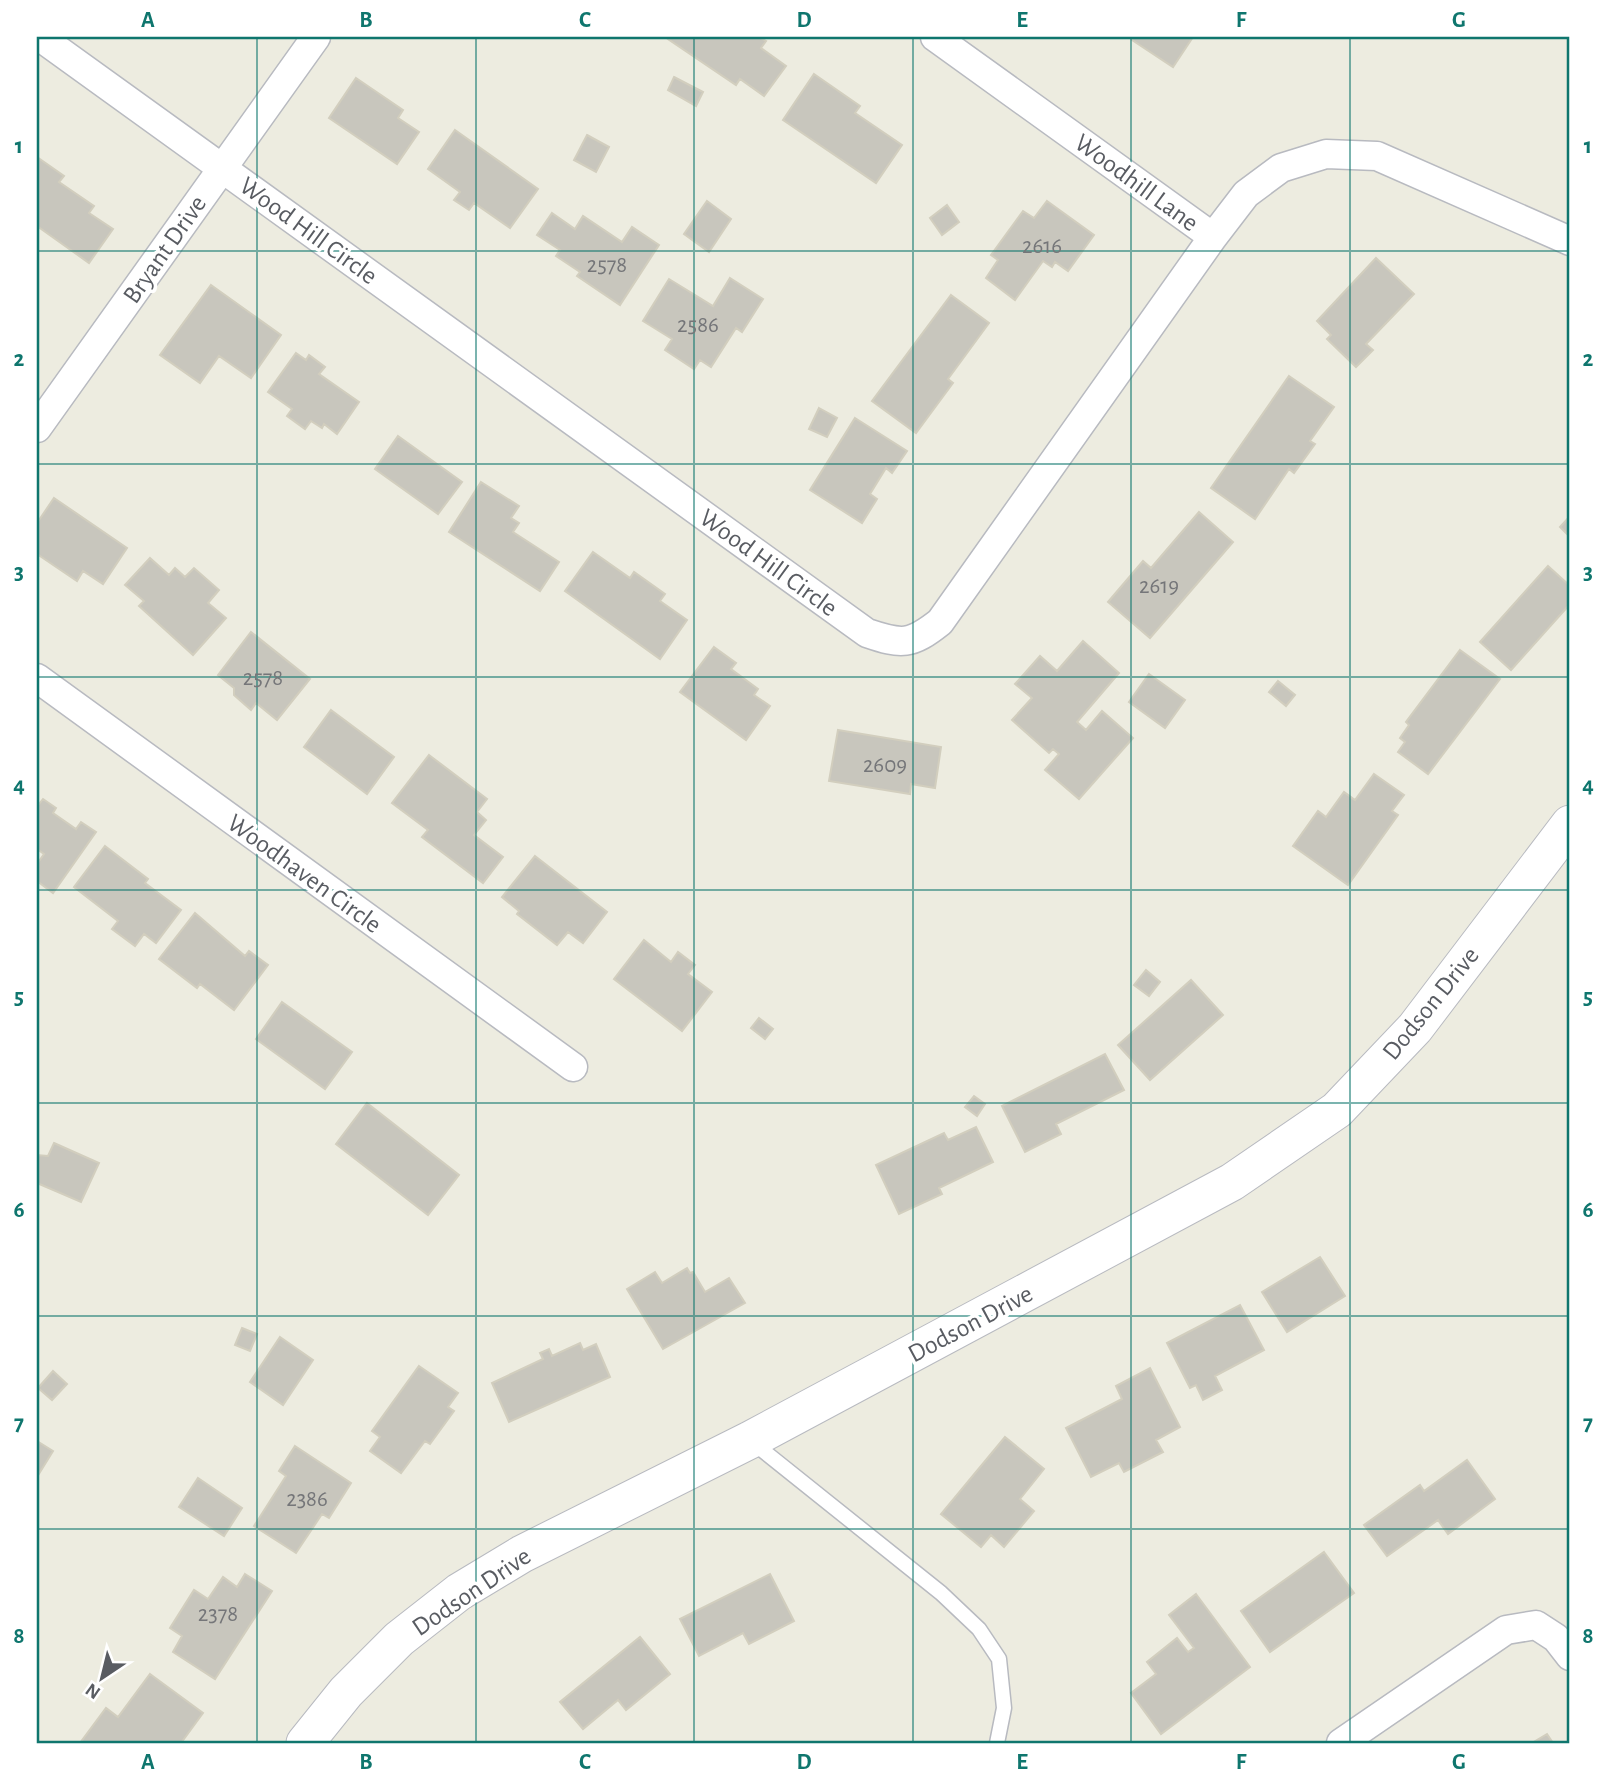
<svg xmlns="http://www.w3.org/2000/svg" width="1607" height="1780" font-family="'Alegreya Sans',sans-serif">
<rect width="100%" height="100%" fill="#edece0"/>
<path fill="#c8c6bd" stroke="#d2cebe" stroke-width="2" d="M 670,37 L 759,37 L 766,41 L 761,48 L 786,66 L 764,96 L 740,79 L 736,85 L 668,39 Z
M 1134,37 L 1193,37 L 1173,67 L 1132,40 Z
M 814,74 L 860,106 L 855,113 L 902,145 L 876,183 L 783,120 Z
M 674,77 L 703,92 L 696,106 L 668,90 Z
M 356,78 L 403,110 L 398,118 L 419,132 L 397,164 L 329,118 Z
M 455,130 L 538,189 L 510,228 L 474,203 L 469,210 L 454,200 L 460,192 L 428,169 Z
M 587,135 L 609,147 L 596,172 L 574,160 Z
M 37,157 L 64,176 L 59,182 L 94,206 L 89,213 L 113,229 L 89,263 L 37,226 Z
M 707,201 L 731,219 L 709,252 L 684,234 Z
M 1047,201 L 1094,235 L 1068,271 L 1055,262 L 1052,267 L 1043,261 L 1015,300 L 986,278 L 998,260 L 991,255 L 1023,211 L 1034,218 Z
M 947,205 L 959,222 L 942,235 L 930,218 Z
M 552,213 L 575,229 L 583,216 L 622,242 L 632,227 L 659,245 L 620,305 L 577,276 L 580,272 L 556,256 L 560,250 L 537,235 Z
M 1376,258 L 1414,294 L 1366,344 L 1373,350 L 1356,367 L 1327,339 L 1331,335 L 1317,321 Z
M 730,278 L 763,299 L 742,332 L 736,328 L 711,367 L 700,360 L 694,369 L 665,350 L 672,339 L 643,321 L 669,279 L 713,306 Z
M 211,285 L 281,335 L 251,378 L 219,356 L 200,383 L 160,355 Z
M 951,295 L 989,323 L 948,379 L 953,383 L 916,433 L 872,401 Z
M 296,353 L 306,360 L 309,355 L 325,367 L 319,374 L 359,402 L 337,434 L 324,424 L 322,428 L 311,421 L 305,429 L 287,416 L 292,409 L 268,392 Z
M 1289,376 L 1334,407 L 1310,441 L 1315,444 L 1294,473 L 1289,469 L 1255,519 L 1211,488 Z
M 819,408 L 837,418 L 827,437 L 809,429 Z
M 855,418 L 907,451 L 892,473 L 886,468 L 870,494 L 877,499 L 862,523 L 810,490 Z
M 398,436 L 462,482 L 438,514 L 375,469 Z
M 481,482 L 519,506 L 511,518 L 519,523 L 513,532 L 559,562 L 540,591 L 449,532 Z
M 54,498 L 127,548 L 103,584 L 83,571 L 77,581 L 37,554 L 37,523 Z
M 1199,512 L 1233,542 L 1150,638 L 1108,602 L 1143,561 L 1151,568 Z
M 1570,516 L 1570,537 L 1560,527 Z
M 593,552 L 630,578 L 634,572 L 665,594 L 660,601 L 687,620 L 660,659 L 565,591 Z
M 150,558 L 169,575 L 175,568 L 185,577 L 194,568 L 219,590 L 208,603 L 226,618 L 193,655 L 139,606 L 144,601 L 125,585 Z
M 1548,566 L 1570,586 L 1570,604 L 1511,670 L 1480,642 Z
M 251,632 L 310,679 L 277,720 L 256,703 L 251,710 L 234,695 L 234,688 L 218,675 Z
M 1083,641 L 1119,673 L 1077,722 L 1086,730 L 1102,711 L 1133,738 L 1079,799 L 1045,770 L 1059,754 L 1053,749 L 1049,753 L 1012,720 L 1032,698 L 1015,684 L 1040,656 L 1057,671 Z
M 714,647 L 736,663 L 731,669 L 758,689 L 754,695 L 770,706 L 746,740 L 680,692 Z
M 1460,650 L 1500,679 L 1428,774 L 1398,752 L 1405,742 L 1400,738 L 1409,725 L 1406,722 Z
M 1149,674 L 1185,700 L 1165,728 L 1129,702 Z
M 1278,681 L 1295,695 L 1286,706 L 1269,692 Z
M 331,710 L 394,757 L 367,794 L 304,747 Z
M 838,730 L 941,747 L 935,788 L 911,784 L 910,794 L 829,781 Z
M 429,755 L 487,799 L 477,812 L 486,820 L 474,835 L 503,857 L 483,883 L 422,837 L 428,830 L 392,803 Z
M 1374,774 L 1404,795 L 1392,811 L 1398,815 L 1348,885 L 1293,846 L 1318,811 L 1326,817 L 1344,792 L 1355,800 Z
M 43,799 L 56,808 L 53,813 L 76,829 L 81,822 L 96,832 L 53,893 L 37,881 L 37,864 L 44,854 L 37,849 L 37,802 L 39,804 Z
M 105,846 L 148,879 L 145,883 L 181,910 L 156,943 L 144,934 L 135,946 L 112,929 L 118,921 L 74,887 Z
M 535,856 L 607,912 L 583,943 L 568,932 L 557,945 L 517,914 L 519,911 L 502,897 Z
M 195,913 L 245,956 L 249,951 L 268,965 L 234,1010 L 200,984 L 197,988 L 159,959 Z
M 644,940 L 671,962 L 678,952 L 695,965 L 688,974 L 712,992 L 682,1031 L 614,979 Z
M 1146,970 L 1160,982 L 1149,996 L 1134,985 Z
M 1191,980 L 1223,1015 L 1150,1080 L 1118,1045 Z
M 282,1002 L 352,1052 L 325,1089 L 256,1039 Z
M 759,1018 L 773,1029 L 765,1039 L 751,1028 Z
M 1105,1054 L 1124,1090 L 1056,1124 L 1061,1134 L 1025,1152 L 1002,1106 Z
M 974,1096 L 985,1104 L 977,1116 L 965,1107 Z
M 367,1103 L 459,1175 L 428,1215 L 336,1144 Z
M 976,1127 L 993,1162 L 939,1188 L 942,1194 L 899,1214 L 876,1165 L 944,1133 L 948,1140 Z
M 54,1143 L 99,1163 L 81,1202 L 37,1183 L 37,1155 L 48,1156 Z
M 1320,1257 L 1345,1296 L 1287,1332 L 1262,1292 Z
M 687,1268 L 690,1273 L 693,1272 L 705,1292 L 729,1278 L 745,1303 L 663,1349 L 627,1289 L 655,1272 L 662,1283 Z
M 1240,1305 L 1264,1350 L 1215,1376 L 1222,1390 L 1203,1400 L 1196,1385 L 1190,1388 L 1167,1343 Z
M 242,1328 L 257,1334 L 250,1351 L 235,1345 Z
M 280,1337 L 313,1360 L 283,1405 L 250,1382 Z
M 580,1343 L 583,1350 L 596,1344 L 610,1377 L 509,1422 L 492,1383 L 543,1359 L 540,1353 L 549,1349 L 552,1356 Z
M 419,1366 L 458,1393 L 448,1407 L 454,1411 L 430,1444 L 425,1441 L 401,1473 L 370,1451 L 380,1437 L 372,1431 Z
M 1150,1368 L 1180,1427 L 1156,1440 L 1163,1452 L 1124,1472 L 1119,1463 L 1091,1477 L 1066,1428 L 1122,1399 L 1116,1386 Z
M 53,1371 L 67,1384 L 52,1400 L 38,1388 Z
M 1005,1437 L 1044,1469 L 1020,1499 L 1034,1511 L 1004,1547 L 991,1535 L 981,1547 L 941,1514 Z
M 37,1441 L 53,1451 L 37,1477 Z
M 295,1446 L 351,1483 L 329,1518 L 322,1514 L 296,1553 L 254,1526 L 286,1476 L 279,1471 Z
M 1467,1460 L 1495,1499 L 1448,1534 L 1438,1520 L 1387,1556 L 1364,1525 L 1420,1485 L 1424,1491 Z
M 198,1478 L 242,1508 L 224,1536 L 179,1507 Z
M 1324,1552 L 1354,1593 L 1270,1652 L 1241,1611 Z
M 245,1574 L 272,1591 L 215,1679 L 173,1652 L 182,1636 L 170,1628 L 194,1590 L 208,1599 L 223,1577 L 237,1587 Z
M 770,1574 L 794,1621 L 749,1644 L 743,1633 L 699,1656 L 680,1619 Z
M 1196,1594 L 1250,1667 L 1161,1734 L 1131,1693 L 1156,1674 L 1147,1662 L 1177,1638 L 1188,1652 L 1194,1648 L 1169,1615 Z
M 640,1637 L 670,1674 L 626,1710 L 618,1700 L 583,1729 L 560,1702 Z
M 150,1674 L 203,1713 L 181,1743 L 80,1743 L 106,1708 L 118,1717 Z
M 1547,1734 L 1553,1743 L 1532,1743 Z"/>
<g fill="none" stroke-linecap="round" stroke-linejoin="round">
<defs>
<path id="service" d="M 751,1441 L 941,1593 L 979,1629 L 999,1659 L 1004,1708 L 997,1743"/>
<path id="minor" d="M 40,37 L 867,633 C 902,645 911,645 940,622 L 1213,237 L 1246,194 L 1281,168 L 1326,154 L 1377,156 L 1570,241
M 935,37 L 1213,237
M 37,428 L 316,37
M 37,678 L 573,1067
M 1341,1743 L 1506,1630 L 1536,1625 L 1556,1638 L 1570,1656"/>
<path id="tertiary" d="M 305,1743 L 346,1692 L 399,1639 L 459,1592 L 522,1554 L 750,1440 L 1232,1182 L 1337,1110 L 1415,1028 L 1570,824"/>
</defs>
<use href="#service" stroke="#b8bac0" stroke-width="17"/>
<use href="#minor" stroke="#b8bac0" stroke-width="31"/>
<use href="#tertiary" stroke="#b8bac0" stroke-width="39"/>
<use href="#service" stroke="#fff" stroke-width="14"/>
<use href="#minor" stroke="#fff" stroke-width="28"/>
<use href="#tertiary" stroke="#fff" stroke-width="37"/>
</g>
<path fill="none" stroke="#0f766e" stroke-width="2" stroke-opacity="0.55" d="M 257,37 L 257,1743M 476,37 L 476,1743M 694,37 L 694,1743M 913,37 L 913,1743M 1131,37 L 1131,1743M 1350,37 L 1350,1743M 37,251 L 1570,251M 37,464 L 1570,464M 37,677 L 1570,677M 37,890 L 1570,890M 37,1103 L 1570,1103M 37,1316 L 1570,1316M 37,1529 L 1570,1529"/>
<g text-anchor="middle" stroke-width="7" stroke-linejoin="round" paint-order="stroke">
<g font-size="23" fill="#757679">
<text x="1042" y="253">2616</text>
<text x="607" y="272">2578</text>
<text x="698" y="332">2586</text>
<text x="1159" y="593">2619</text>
<text x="263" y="685">2578</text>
<text x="885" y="772">2609</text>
<text x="307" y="1506">2386</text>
<text x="218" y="1621">2378</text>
</g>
<g font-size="26" fill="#595c62" stroke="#fff">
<text transform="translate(1137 182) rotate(36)" y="9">Woodhill Lane</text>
<text transform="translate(309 230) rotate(36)" y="9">Wood Hill Circle</text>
<text transform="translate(164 249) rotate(-55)" y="9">Bryant Drive</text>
<text transform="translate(769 562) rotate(36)" y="9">Wood Hill Circle</text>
<text transform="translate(305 873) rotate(36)" y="9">Woodhaven Circle</text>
<text transform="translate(1430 1003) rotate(-51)" y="9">Dodson Drive</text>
<text transform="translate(970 1323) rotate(-28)" y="9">Dodson Drive</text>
<text transform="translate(471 1591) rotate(-34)" y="9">Dodson Drive</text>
</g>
</g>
<rect width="1607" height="1780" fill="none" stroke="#ffffff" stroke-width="77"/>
<g transform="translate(102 1678) rotate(215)" stroke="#ffffff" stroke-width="5" paint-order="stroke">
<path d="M0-5L12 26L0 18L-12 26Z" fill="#595c62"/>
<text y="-10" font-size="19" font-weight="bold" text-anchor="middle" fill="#595c62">N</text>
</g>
<rect x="38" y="38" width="1530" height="1704" fill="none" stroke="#0f766e" stroke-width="2.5"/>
<g font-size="23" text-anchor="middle" font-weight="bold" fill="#0f766e">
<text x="148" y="27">A</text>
<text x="366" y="27">B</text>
<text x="585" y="27">C</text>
<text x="804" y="27">D</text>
<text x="1022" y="27">E</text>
<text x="1241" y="27">F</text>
<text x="1459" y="27">G</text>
<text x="19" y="153">1</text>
<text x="1588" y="153">1</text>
<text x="19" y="366">2</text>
<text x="1588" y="366">2</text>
<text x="19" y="579">3</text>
<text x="1588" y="579">3</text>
<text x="19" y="792">4</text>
<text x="1588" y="792">4</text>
<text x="19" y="1004">5</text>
<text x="1588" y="1004">5</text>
<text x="19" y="1217">6</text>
<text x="1588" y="1217">6</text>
<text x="19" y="1430">7</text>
<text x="1588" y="1430">7</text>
<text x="19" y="1643">8</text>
<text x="1588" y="1643">8</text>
<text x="148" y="1769">A</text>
<text x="366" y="1769">B</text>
<text x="585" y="1769">C</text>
<text x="804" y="1769">D</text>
<text x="1022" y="1769">E</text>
<text x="1241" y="1769">F</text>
<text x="1459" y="1769">G</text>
</g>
</svg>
